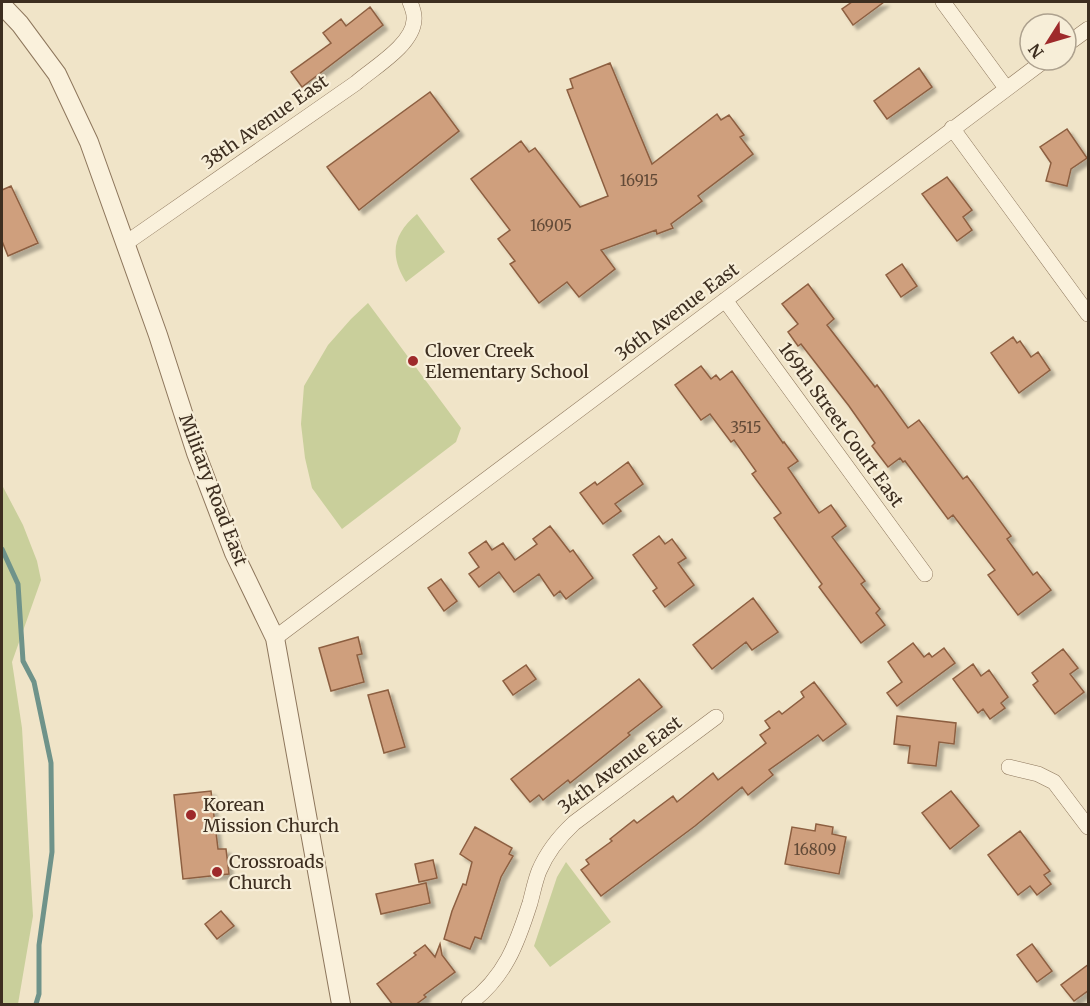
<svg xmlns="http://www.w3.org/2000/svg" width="1090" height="1006" font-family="Merriweather,serif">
<defs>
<filter id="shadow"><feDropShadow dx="4.5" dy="4.5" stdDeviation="1.5" flood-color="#0004"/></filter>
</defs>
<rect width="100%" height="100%" fill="#f0e4c8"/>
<path fill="#c9cf9b" d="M 417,214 L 445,252 L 406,282 C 389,255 393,234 417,214 Z
M 368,303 L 461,428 L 456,442 L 342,529 L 312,488 L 305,458 L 301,424 L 304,386 L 328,345 L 351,319 Z
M 2,485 L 23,525 L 37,561 L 41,580 L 12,662 L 22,728 L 33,916 L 18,1004 L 2,1004 Z
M 566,862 L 611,922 L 550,967 L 534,946 L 557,877 Z"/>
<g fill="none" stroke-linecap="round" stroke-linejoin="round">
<path stroke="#6f938a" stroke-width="5" d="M 2,549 L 18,584 L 23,661 L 34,682 L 51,763 L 52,852 L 39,945 L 39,994 L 36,1004"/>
</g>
<path fill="#cf9f7d" stroke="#8d5f41" stroke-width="1.5" filter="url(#shadow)" d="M 852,2 L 884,2 L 853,25 L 842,9 Z
M 370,7 L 383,25 L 302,87 L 291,72 L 331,43 L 323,33 L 341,19 L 346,26 Z
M 610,63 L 652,164 L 717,114 L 721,120 L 729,115 L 744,135 L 740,137 L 753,154 L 698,196 L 702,201 L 671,224 L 673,228 L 657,234 L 656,230 L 601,250 L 615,269 L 579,297 L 567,282 L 539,303 L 510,264 L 515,261 L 498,239 L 510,230 L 471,179 L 521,141 L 529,152 L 535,148 L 580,207 L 608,196 L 567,90 L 573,88 L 570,79 Z
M 919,68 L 932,87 L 887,119 L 874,101 Z
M 430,92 L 459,131 L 359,210 L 327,167 Z
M 1067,129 L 1087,158 L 1071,169 L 1067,186 L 1046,181 L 1051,163 L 1040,147 Z
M 947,177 L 972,210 L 963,217 L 972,230 L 957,241 L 922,194 Z
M 11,186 L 38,243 L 8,256 L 2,241 L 2,190 Z
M 902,264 L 917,286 L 901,297 L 886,275 Z
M 808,284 L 834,319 L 827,325 L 875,387 L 877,385 L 908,428 L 919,420 L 963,479 L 967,476 L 1011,536 L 1007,539 L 1033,575 L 1037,572 L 1051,590 L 1018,615 L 988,575 L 995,570 L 953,515 L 948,519 L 905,461 L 903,462 L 900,458 L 888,467 L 872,446 L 875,443 L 849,406 L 801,344 L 798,346 L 788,332 L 798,324 L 782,304 Z
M 1013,337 L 1017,343 L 1020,341 L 1031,357 L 1038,352 L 1050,370 L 1019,393 L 991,353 Z
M 701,366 L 711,379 L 716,375 L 720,380 L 732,371 L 783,443 L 784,442 L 798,461 L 788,468 L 819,513 L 831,505 L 846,526 L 832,537 L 865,581 L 861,584 L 880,609 L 876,613 L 885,625 L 861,643 L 819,587 L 822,584 L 774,518 L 781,513 L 752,474 L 756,471 L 734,440 L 731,442 L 710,414 L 701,420 L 675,385 Z
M 628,462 L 643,484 L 615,504 L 621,511 L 603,524 L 580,493 L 595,482 L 597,485 Z
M 550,526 L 570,552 L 573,550 L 593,578 L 566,599 L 560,591 L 554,596 L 539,574 L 514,592 L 499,572 L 479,587 L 469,574 L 479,567 L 469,553 L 486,541 L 492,550 L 503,543 L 515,560 L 537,544 L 533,539 Z
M 659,536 L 665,544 L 672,539 L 686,558 L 678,563 L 694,585 L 665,607 L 653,591 L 657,588 L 633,555 Z
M 441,579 L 457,601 L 444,611 L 428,588 Z
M 753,598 L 778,632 L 752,650 L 746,642 L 712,669 L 693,645 Z
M 358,637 L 362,654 L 357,655 L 364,682 L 331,691 L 319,648 Z
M 913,643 L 924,657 L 929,653 L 932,657 L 944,648 L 955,663 L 897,706 L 887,693 L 902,682 L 888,662 Z
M 1063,649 L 1078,668 L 1070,674 L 1084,692 L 1055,714 L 1033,685 L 1038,681 L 1032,673 Z
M 973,664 L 981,676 L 989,670 L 1008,697 L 1001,703 L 1005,708 L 990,719 L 983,709 L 978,713 L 953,679 Z
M 526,665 L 536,679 L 513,695 L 503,681 Z
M 639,679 L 662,707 L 628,733 L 630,735 L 570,783 L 568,780 L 543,800 L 539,795 L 530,802 L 511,779 Z
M 814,682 L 846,724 L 823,741 L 818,735 L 769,770 L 773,775 L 748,795 L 742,787 L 695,826 L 601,896 L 581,870 L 589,864 L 586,860 L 612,841 L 610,839 L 634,820 L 637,823 L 673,796 L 677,802 L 713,773 L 718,780 L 766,743 L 760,735 L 770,728 L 765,721 L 779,711 L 782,714 L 804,697 L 801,692 Z
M 388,690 L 405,747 L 384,753 L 368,695 Z
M 897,716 L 956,723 L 954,744 L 939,742 L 936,766 L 908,763 L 910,746 L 894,744 Z
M 211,791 L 218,849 L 226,849 L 229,874 L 183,879 L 174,795 Z
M 951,791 L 979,826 L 950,849 L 922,813 Z
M 816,824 L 833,827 L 832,834 L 846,837 L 839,874 L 785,864 L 792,827 L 815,831 Z
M 475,827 L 512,848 L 509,854 L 513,856 L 501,877 L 481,939 L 475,937 L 470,949 L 444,939 L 452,911 L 463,884 L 466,885 L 472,862 L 460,854 Z
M 1020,831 L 1050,871 L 1044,875 L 1051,884 L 1037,895 L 1030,886 L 1018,895 L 988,855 Z
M 433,860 L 437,878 L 419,882 L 415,864 Z
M 426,883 L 430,903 L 381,914 L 376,894 Z
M 221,911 L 234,926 L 217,939 L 205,924 Z
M 440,944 L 442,955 L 455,972 L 424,995 L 426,997 L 415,1005 L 393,1005 L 377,984 L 416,955 L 414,953 L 425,945 L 435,957 Z
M 1032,944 L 1052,971 L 1037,982 L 1017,955 Z
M 1089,964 L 1089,990 L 1074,1001 L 1061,985 Z"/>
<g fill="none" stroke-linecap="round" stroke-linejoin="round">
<defs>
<path id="minor" d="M 943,2 L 1006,88
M 1066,45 L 1088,29
M 952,128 L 1088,314
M 126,243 L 356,83 C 373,68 413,45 414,20 C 415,14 412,7 410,2
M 725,300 L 925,574
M 275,638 L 1045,60
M 1009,767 L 1038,774 L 1054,782 L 1088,827
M 469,1004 C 505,977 517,944 530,903 C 533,892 535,881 539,871 C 547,852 559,837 574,823 L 716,717"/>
<path id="tertiary" d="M 2,5 L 20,24 L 57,74 L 89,142 L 158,335 L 196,453 L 234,553 L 275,638 L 341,1004"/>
</defs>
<use href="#minor" stroke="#8d765c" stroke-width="16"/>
<use href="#tertiary" stroke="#8d765c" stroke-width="20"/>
<use href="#minor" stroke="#faf1dc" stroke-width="15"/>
<use href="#tertiary" stroke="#faf1dc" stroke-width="18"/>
</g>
<g fill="#9e2a2b" stroke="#f7eed8" stroke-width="2">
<circle cx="413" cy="361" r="6"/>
<circle cx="191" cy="815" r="6"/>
<circle cx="217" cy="872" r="6"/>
</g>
<g text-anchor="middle" stroke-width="4.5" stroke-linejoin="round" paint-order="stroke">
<g font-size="15" fill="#624a37">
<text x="639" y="186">16915</text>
<text x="551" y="231">16905</text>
<text x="746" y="433">3515</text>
<text x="815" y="855">16809</text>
</g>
<g font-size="18" fill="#3d2e20" stroke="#f7eed8">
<text transform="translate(265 122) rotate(-35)" y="6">38th Avenue East</text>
<text transform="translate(677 312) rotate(-37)" y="6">36th Avenue East</text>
<text transform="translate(841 425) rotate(54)" y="6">169th Street Court East</text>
<text transform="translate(213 490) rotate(69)" y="6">Military Road East</text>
<text transform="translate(620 765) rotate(-37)" y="6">34th Avenue East</text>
</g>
<g font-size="18" fill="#3d2e20" stroke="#f7eed8" text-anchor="start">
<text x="425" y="357">Clover Creek<tspan x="425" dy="21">Elementary School</tspan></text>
<text x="203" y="811">Korean<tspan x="203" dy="21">Mission Church</tspan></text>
<text x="229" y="868">Crossroads<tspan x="229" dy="21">Church</tspan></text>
</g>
</g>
<rect width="1090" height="1006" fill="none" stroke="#3d2e20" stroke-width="6"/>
<g transform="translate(1048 42) rotate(233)"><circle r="28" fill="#f7eed8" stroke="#ada18e" stroke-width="1.5"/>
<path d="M0-4.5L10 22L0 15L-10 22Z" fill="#9e2a2b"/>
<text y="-9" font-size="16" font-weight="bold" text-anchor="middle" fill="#3d2e20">N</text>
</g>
</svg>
